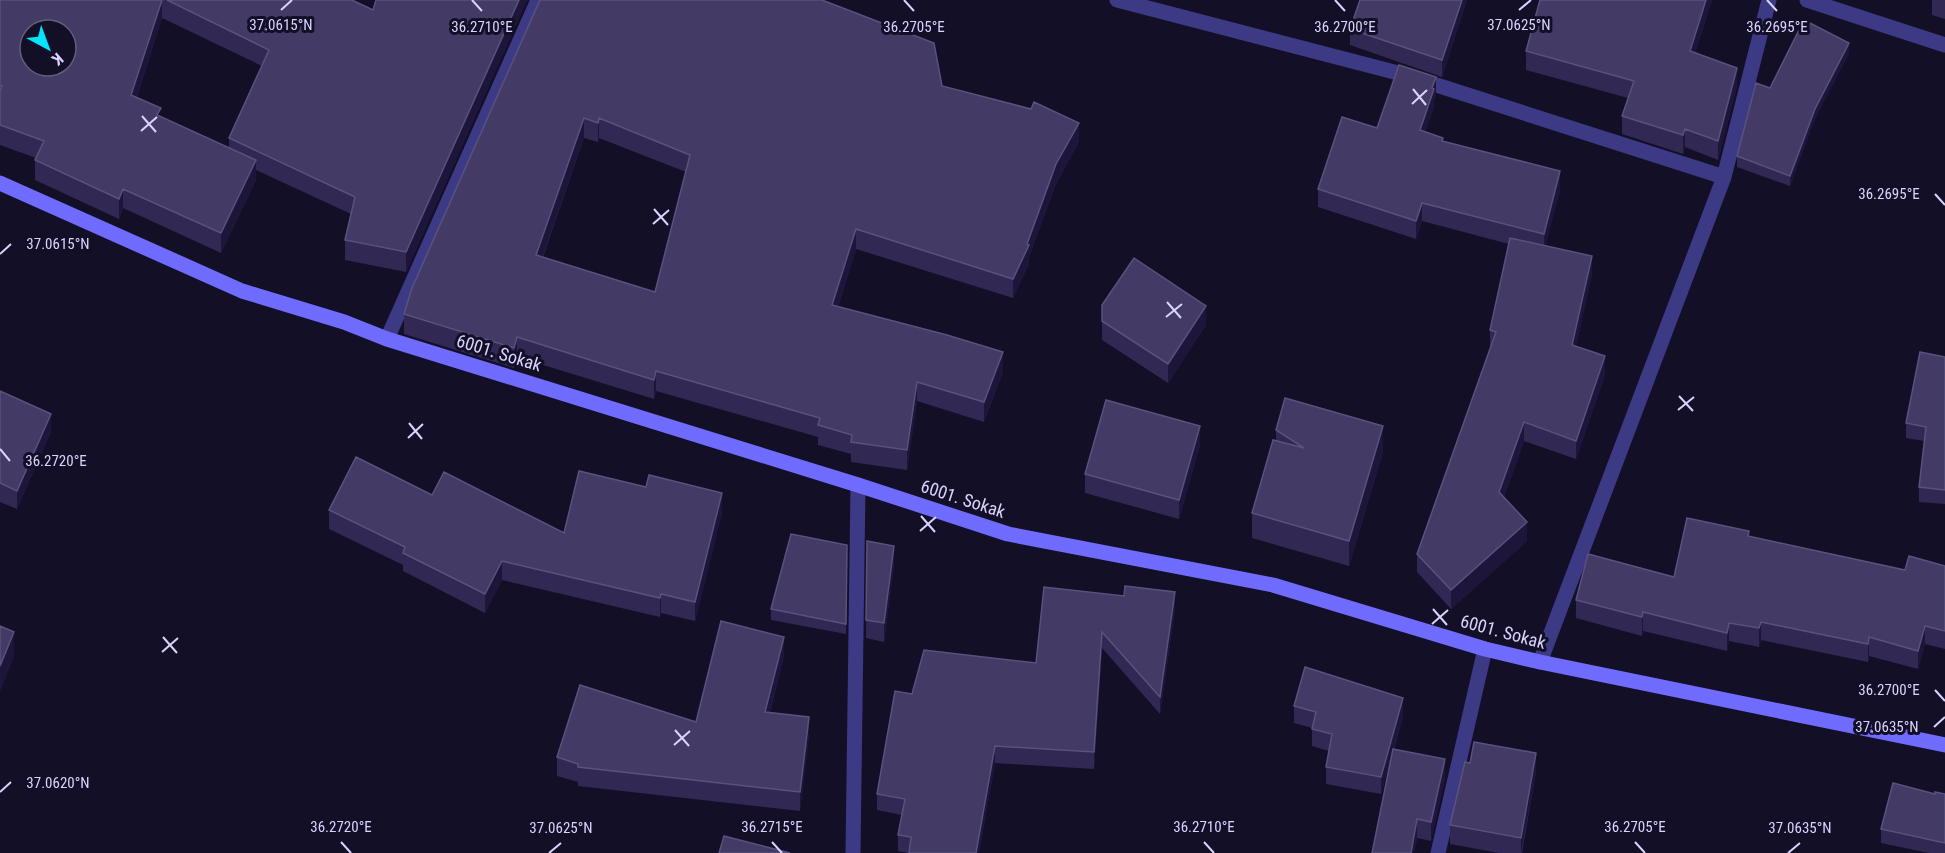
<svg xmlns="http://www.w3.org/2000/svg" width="1945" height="853" font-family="'Roboto Condensed',sans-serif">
<rect width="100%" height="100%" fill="#130f26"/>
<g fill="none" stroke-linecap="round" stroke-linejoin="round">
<path stroke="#3d3a85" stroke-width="15" d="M 1117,0 L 1402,74 L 1724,177
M 1807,0 L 1945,45
M 387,339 L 538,0
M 1540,662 L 1724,177 L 1769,0
M 853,853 L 858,485
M 1438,853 L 1485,649"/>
<path stroke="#6f6bff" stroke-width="15" d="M 0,183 L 242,291 L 344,322 L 387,339 L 858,485 L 1008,534 L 1273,585 L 1485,649 L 1540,662 L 1945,745"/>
</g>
<path fill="#312854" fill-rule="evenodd" d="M 0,0 L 352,0 L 373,10 L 527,0 L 406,272 L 345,260 L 345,240 L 351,214 L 256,170 L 256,180 L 221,253 L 123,208 L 119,219 L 35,180 L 35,160 L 36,158 L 0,145 ZM 162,18 L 262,66 L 229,138 L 229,148 L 161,117 L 137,97 Z
M 540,0 L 942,86 L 1079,142 L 1056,184 L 1029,257 L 1029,264 L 1013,298 L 856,249 L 838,307 L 1003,372 L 984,422 L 917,401 L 907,470 L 851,462 L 851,454 L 818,445 L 818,437 L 656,391 L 654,399 L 517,357 L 514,368 L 404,334 L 404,314 ZM 584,138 L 598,142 L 599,138 L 686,172 L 655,292 L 543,257 Z
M 1467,0 L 1442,77 L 1350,45 L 1350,29 Z
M 1540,0 L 1712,0 L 1695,53 L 1737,86 L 1718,160 L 1685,147 L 1683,154 L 1622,134 L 1622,116 L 1628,98 L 1526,70 L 1526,51 Z
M 1932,0 L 1945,0 L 1945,19 L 1932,15 Z
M 1849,53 L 1815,119 L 1790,186 L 1737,167 L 1737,156 L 1770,88 Z
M 1436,95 L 1434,100 L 1434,107 L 1425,132 L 1443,141 L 1560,190 L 1545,246 L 1592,275 L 1576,346 L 1605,375 L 1576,459 L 1524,441 L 1504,497 L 1527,541 L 1451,609 L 1417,572 L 1417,554 L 1490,349 L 1490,330 L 1509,244 L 1422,221 L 1416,239 L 1318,207 L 1318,189 L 1377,128 Z
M 1102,305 L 1206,325 L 1168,383 L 1102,340 Z
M 1945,357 L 1945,504 L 1919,502 L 1919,487 L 1924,441 L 1906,438 L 1906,423 Z
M 0,391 L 51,432 L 17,509 L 0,502 Z
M 1276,430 L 1383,452 L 1349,566 L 1252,538 L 1252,513 L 1276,440 Z
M 1200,445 L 1179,519 L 1085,493 L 1085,474 Z
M 432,495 L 564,533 L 722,512 L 695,621 L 661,613 L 660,617 L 502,580 L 485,613 L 403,571 L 403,565 L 329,529 L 329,510 Z
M 1749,536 L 1905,570 L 1945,566 L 1945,649 L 1925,644 L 1918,669 L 1869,656 L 1868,662 L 1761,640 L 1759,647 L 1729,641 L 1727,651 L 1643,631 L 1642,636 L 1576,618 L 1576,600 L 1674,577 Z
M 867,541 L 894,565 L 884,642 L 866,638 Z
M 847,545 L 846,634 L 771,620 L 771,609 Z
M 1044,587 L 1175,609 L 1160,714 L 1102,648 L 1094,769 L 995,763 L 979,853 L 908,853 L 898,851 L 898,835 L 902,815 L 877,810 L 877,794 L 912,694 L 1036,663 Z
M 784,656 L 770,712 L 809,735 L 800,811 L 578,786 L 578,782 L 557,776 L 557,757 L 696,722 Z
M 1294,706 L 1403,716 L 1394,750 L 1445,778 L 1431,841 L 1417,838 L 1414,853 L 1372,853 L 1390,761 L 1381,794 L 1326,784 L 1326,767 L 1329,751 L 1312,746 L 1312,728 L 1294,723 Z
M 1536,772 L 1522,853 L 1499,853 L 1450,844 L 1450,825 Z
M 1935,794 L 1945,794 L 1945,853 L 1929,853 L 1881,843 L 1881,829 Z"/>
<path fill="#1d163a" d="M 162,0 L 162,18 L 131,115 L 131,95 Z
M 519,0 L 527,0 L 406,272 L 406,252 Z
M 1462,0 L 1467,0 L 1442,77 L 1442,60 Z
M 1706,0 L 1712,0 L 1690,70 L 1690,51 Z
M 1849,43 L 1849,53 L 1815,119 L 1790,186 L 1790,176 L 1815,109 Z
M 1737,68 L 1737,86 L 1718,160 L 1718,141 Z
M 1436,77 L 1436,95 L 1434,100 L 1434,107 L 1420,148 L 1420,130 Z
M 584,118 L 584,138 L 536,275 L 536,255 Z
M 599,118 L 599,138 L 598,142 L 598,123 Z
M 1079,123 L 1079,142 L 1056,184 L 1029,257 L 1029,264 L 1013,298 L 1013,279 L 1056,164 Z
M 1685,129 L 1685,147 L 1683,154 L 1683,135 Z
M 256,160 L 256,180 L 221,253 L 221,233 Z
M 1560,171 L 1560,190 L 1544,253 L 1544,234 Z
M 123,189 L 123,208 L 119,219 L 119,199 Z
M 1422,203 L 1422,221 L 1416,239 L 1416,221 Z
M 856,229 L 856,249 L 832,325 L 832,305 Z
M 1592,256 L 1592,275 L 1572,364 L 1572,345 Z
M 1206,306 L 1206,325 L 1168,383 L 1168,364 Z
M 517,337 L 517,357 L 514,368 L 514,348 Z
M 1003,352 L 1003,372 L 984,422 L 984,402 Z
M 1605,356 L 1605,375 L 1576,459 L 1576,441 Z
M 656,371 L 656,391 L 654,399 L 654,380 Z
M 917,382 L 917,401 L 907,470 L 907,450 Z
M 51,414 L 51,432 L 17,509 L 17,491 Z
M 1524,422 L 1524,441 L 1499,511 L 1499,492 Z
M 1200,426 L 1200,445 L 1179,519 L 1179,500 Z
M 1383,426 L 1383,452 L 1349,566 L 1349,541 Z
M 722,493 L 722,512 L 695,621 L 695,602 Z
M 1527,522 L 1527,541 L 1451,609 L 1451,590 Z
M 894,546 L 894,565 L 884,642 L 884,623 Z
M 502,561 L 502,580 L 485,613 L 485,594 Z
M 1175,592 L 1175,609 L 1160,714 L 1160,697 Z
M 661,594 L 661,613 L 660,617 L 660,598 Z
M 1643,612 L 1643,631 L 1642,636 L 1642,617 Z
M 1761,622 L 1761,640 L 1759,647 L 1759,628 Z
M 1729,623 L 1729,641 L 1727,651 L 1727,633 Z
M 1925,626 L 1925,644 L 1918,669 L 1918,651 Z
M 14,632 L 14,657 L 0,692 L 0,666 Z
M 1102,632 L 1102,648 L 1094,769 L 1094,752 Z
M 784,637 L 784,656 L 765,730 L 765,712 Z
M 1869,637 L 1869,656 L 1868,662 L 1868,644 Z
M 1403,698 L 1403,716 L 1381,794 L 1381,777 Z
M 809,717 L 809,735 L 800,811 L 800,792 Z
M 995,746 L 995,763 L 979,853 L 976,853 Z
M 1536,753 L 1536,772 L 1521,853 L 1521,838 Z
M 1445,759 L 1445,778 L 1431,841 L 1431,822 Z
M 1417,819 L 1417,838 L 1414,853 L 1411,853 Z"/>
<path fill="#433a66" stroke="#5a527e" stroke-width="1.5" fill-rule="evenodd" d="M 0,0 L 162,0 L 131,95 L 161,108 L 157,115 L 256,160 L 221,233 L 123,189 L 119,199 L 35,160 L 44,141 L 0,125 L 0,91 L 2,86 L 0,86 ZM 30,30 L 66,30 L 66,66 L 30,66 Z
M 167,0 L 352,0 L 373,10 L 376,0 L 519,0 L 406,252 L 345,240 L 355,197 L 229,138 L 269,50 Z
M 540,0 L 822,0 L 934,43 L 942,86 L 1031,109 L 1034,102 L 1079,123 L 1056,164 L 1027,244 L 1029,245 L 1013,279 L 856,229 L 832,305 L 947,335 L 1003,352 L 984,402 L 917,382 L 907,450 L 851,442 L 852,435 L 818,425 L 820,418 L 656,371 L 654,380 L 517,337 L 514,348 L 404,314 L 412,288 ZM 584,118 L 598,123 L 599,118 L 690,155 L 655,292 L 536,255 Z
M 1360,0 L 1462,0 L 1442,60 L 1350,29 Z
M 1540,0 L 1706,0 L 1690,51 L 1737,68 L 1718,141 L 1685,129 L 1683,135 L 1622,116 L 1634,81 L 1526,51 Z
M 1804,20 L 1849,43 L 1815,109 L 1790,176 L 1737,156 L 1756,83 L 1770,88 Z
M 1399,65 L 1436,77 L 1432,88 L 1434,89 L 1420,130 L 1443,138 L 1442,141 L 1560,171 L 1544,234 L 1422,203 L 1416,221 L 1318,189 L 1342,117 L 1377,128 Z
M 1510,238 L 1592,256 L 1572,345 L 1605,356 L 1576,441 L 1524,422 L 1499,492 L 1527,522 L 1451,590 L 1417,554 L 1496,332 L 1490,330 Z
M 1134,258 L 1206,306 L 1168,364 L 1102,321 L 1102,305 Z
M 1920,352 L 1945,357 L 1945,490 L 1919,487 L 1926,427 L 1906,423 Z
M 0,391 L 51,414 L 17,491 L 0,483 Z
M 1285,398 L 1383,426 L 1349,541 L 1252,513 L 1273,440 L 1304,448 L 1276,430 Z
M 1106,400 L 1200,426 L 1179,500 L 1085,474 Z
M 356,457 L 432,495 L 444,472 L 564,533 L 579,471 L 646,487 L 649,475 L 722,493 L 695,602 L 661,594 L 660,598 L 502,561 L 485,594 L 403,553 L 405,547 L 329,510 Z
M 1687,518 L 1749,531 L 1748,536 L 1905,570 L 1909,556 L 1945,566 L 1945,631 L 1925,626 L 1918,651 L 1869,637 L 1868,644 L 1761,622 L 1759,628 L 1729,623 L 1727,633 L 1643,612 L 1642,617 L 1576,600 L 1588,554 L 1674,577 Z
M 791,534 L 847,545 L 846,624 L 771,609 Z
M 867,541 L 894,546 L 884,623 L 866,620 Z
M 1125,586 L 1175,592 L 1160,697 L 1102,632 L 1094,752 L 995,746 L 976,853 L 909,853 L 911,837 L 898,835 L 905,799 L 877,794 L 895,691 L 912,694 L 924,650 L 1036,663 L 1044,587 L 1124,596 Z
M 721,621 L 784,637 L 765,712 L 809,717 L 800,792 L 578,767 L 578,764 L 557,757 L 580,685 L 696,722 Z
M 0,626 L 14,632 L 0,666 Z
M 1305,667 L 1403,698 L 1381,777 L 1326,767 L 1332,734 L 1312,729 L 1316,712 L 1294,706 Z
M 1474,742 L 1536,753 L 1521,838 L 1450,825 L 1465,762 L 1470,763 Z
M 1393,749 L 1445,759 L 1431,822 L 1417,819 L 1411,853 L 1372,853 Z
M 1893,783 L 1935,794 L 1935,792 L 1945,794 L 1945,843 L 1881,829 Z
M 724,836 L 790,853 L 719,853 Z"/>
<path fill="none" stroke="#d9d4ff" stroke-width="2" d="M 472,0 L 482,11M 904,0 L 914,11M 1335,0 L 1345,11M 1767,0 L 1777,11M 281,10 L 292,0M 1519,10 L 1531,0M 1413,89 L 1426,105M 1412,104 L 1427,90M 142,116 L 156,132M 141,131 L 157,117M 1935,194 L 1945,205M 654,209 L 668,225M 653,224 L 669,210M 0,254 L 11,244M 1167,302 L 1181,318M 1166,317 L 1182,304M 1679,396 L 1693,411M 1678,410 L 1694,397M 409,423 L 422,439M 408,438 L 423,424M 0,449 L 10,461M 921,516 L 935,532M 920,531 L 936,517M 1433,609 L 1447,625M 1432,624 L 1448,610M 163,637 L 177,653M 162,652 L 178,638M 1935,690 L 1945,701M 1934,727 L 1945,717M 675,730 L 689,746M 674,745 L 690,731M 0,792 L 11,782M 341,842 L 351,853M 772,842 L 782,853M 1204,842 L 1214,853M 1635,842 L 1645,853M 549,853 L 561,843M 1788,853 L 1800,843"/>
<g text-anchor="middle" stroke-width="6" stroke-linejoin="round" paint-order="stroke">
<g font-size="18" fill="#d9d4ff" stroke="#130f26">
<text transform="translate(499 353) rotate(17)" y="6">6001. Sokak</text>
<text transform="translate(963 499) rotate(18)" y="6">6001. Sokak</text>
<text transform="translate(1503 632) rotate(15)" y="6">6001. Sokak</text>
</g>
</g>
<g font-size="15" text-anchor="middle" fill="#d9d4ff" stroke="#130f26" stroke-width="6" stroke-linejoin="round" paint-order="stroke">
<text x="281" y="30">37.0615°N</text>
<text x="1519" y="30">37.0625°N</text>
<text x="1777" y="32">36.2695°E</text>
<text x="482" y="32">36.2710°E</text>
<text x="914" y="32">36.2705°E</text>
<text x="1345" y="32">36.2700°E</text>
<text x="1889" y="199">36.2695°E</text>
<text x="58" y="249">37.0615°N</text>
<text x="56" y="466">36.2720°E</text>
<text x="1889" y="695">36.2700°E</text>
<text x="1887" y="732">37.0635°N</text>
<text x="58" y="788">37.0620°N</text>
<text x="341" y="832">36.2720°E</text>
<text x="772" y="832">36.2715°E</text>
<text x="1204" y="832">36.2710°E</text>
<text x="1635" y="832">36.2705°E</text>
<text x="561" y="833">37.0625°N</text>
<text x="1800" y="833">37.0635°N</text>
</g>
<g transform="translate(48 48) rotate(139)"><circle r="28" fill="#130f26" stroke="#625e7d" stroke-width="1.5"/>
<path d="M0-4.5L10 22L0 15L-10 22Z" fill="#00e5ff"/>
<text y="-9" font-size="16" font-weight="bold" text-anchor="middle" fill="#d9d4ff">K</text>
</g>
</svg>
